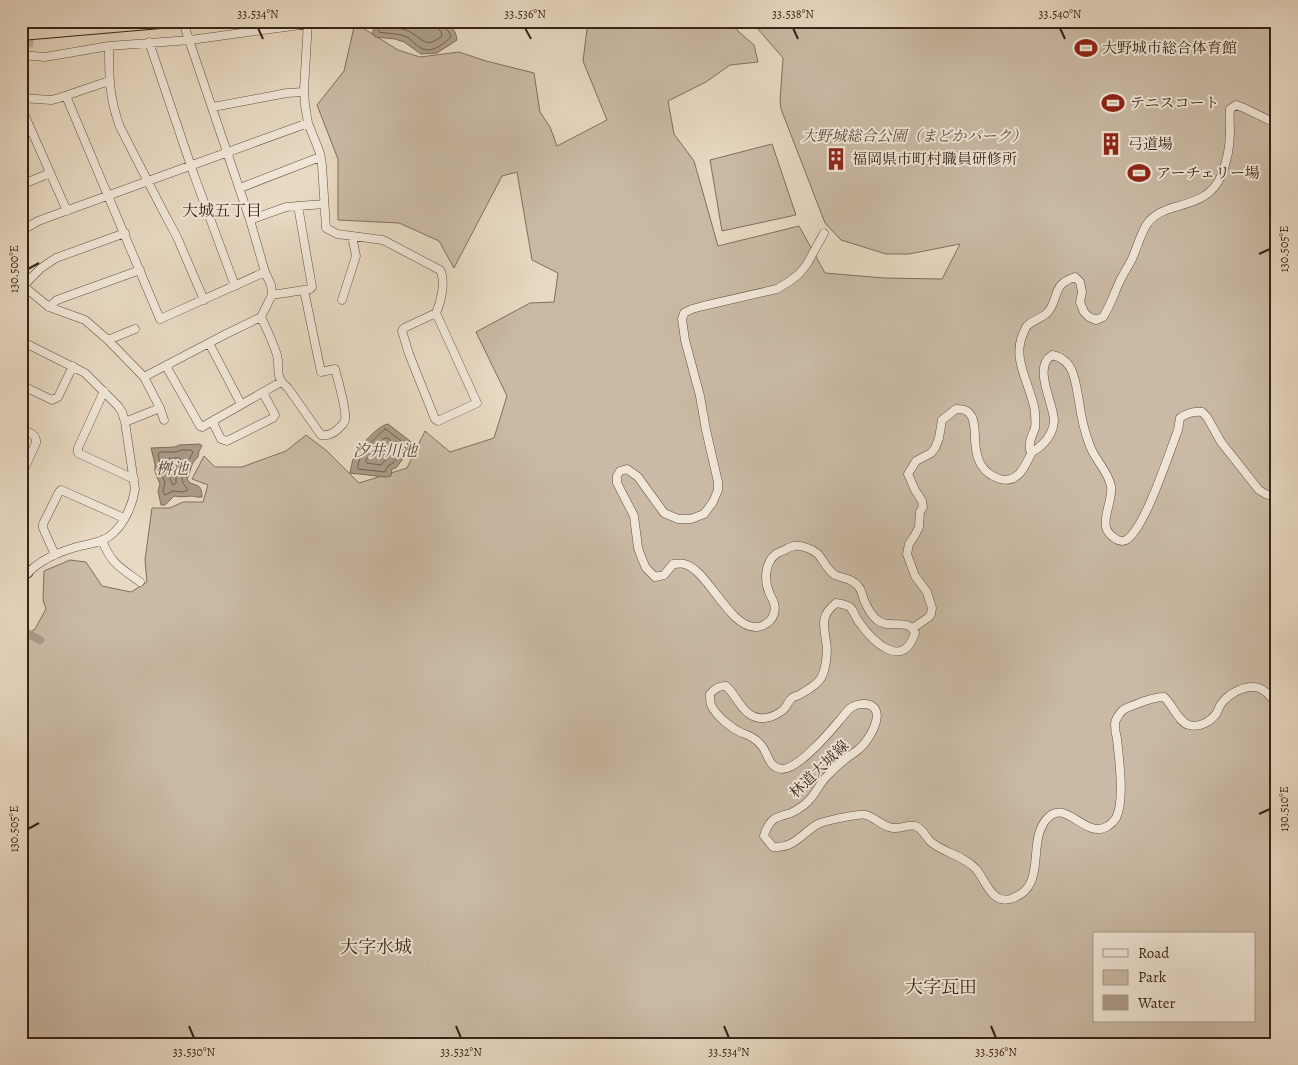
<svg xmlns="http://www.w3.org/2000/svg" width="1298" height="1065" font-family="Alegreya,'Noto Serif JP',serif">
<rect width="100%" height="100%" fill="#e8d9c2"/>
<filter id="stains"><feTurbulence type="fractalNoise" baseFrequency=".004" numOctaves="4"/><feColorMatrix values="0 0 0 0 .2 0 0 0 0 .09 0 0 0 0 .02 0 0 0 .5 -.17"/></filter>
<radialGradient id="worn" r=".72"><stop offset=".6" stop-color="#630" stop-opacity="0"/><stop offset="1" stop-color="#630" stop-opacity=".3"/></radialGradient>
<path fill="#cabaa5" stroke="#806e5e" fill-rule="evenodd" d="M 588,21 L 730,21 L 739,32 L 754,45 L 758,62 L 730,65 L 706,82 L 668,101 L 674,134 L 694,161 L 718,246 L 799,226 L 825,273 L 884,278 L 942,279 L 960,244 L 909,254 L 886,254 L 841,240 L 825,223 L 781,109 L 780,101 L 783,58 L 751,21 L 1277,21 L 1277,1044 L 21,1044 L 21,638 L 35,629 L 46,609 L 43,600 L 44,571 L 70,560 L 86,562 L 102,586 L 131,592 L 147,582 L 145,560 L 152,508 L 170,508 L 183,502 L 203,502 L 208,485 L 192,479 L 204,456 L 215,467 L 242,467 L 286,451 L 306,435 L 327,451 L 359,483 L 407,468 L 425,431 L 450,452 L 494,438 L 507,396 L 476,332 L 530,303 L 554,302 L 558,273 L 532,260 L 517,172 L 502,176 L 454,268 L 439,241 L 399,223 L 338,220 L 338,159 L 317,105 L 344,71 L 355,23 L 398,50 L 420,57 L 459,52 L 486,61 L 534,73 L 540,112 L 550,127 L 557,146 L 607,120 L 583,61 ZM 1094,934 L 1254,934 L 1254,1021 L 1094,1021 Z
M 772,144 L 796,215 L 722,231 L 710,160 Z"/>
<path fill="#ac9b88" stroke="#7d6b5a" d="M 378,21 L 445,21 C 452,27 456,31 457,40 L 437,53 L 421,54 L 404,42 L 395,39 L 375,37 L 372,33 Z
M 388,424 L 410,441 L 413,446 L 396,468 L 392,469 L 391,476 L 385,477 L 350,473 C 351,468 352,461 354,457 C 359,447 377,426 388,424 Z
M 200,444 L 202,446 L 199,451 L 198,457 C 189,465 192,470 187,479 L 190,483 C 199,486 202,486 202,497 C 197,498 195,496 190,496 C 184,497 180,497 174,496 L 165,505 L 161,505 L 158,491 L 160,484 L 155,472 L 155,464 L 151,448 L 175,447 L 179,445 Z"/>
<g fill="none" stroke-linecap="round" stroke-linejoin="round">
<path stroke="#725f4f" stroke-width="1" d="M 381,21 L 381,24 L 378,30 L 379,32 C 389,34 398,33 407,37 C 412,40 417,47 423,49 C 433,53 444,43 451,37 C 450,30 442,28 442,21
M 388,21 L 389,27 C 396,28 403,28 410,32 C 425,40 425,49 442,36 C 442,31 436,28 436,21
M 385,429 L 387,430 L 405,444 L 406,447 L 393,463 L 388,466 L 385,472 L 358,469 C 356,456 376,437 385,429 Z
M 385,438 L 388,438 L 396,446 L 397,449 C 392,455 385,459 381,465 L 367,463 L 366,460 L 375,448 Z
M 181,450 L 191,450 L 193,452 C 190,459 182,470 182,479 C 182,483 187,488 188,490 L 183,492 L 173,491 L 165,495 L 163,491 L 165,482 L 160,471 L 160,463 L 158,454 L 160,452 L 176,452 Z
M 178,458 L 180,459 L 180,461 L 176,477 L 176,483 L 173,485 L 172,483 L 166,470 L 166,461 L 168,459 Z"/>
<path stroke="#ac9b88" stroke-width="8" d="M 21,630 L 40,640"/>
<path stroke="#c5b5a0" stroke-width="8" stroke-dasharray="8 4" stroke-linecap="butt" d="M 29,47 L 32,21"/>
<defs>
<path id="street" d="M 308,21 L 304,90 L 305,105 L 308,123 L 320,153 L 322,165 L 326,228 L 337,234 L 383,240 L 440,270 C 446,281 441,302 436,313 L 477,403 L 438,421 L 435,419 L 409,354 L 402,331 L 404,328 L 436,313
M 149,42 L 194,175 L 235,286
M 109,46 C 109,76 109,98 120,127 L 161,207 L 177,237 L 204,300
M 21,55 L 45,57 L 109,46 L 190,40 L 308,24 L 317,21
M 66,96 L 160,319 L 265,272
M 21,98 L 51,100 L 56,99 L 109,81
M 21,107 L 67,211
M 213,107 L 287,93 L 304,92
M 1277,124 L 1244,108 L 1236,105 L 1230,109 C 1229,116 1230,123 1230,131 C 1230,146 1227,162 1221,176 C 1206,212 1164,199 1147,224 C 1140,235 1137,248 1132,259 C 1128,267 1123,274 1119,283 C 1114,294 1110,306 1103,317 L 1096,320 L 1089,317 L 1084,312 L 1080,302 L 1082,292 L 1080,282 L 1075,277 C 1051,285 1060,297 1048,312 C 1043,318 1032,320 1026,327 C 1026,328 1023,333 1023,334 C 1011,360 1032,387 1035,412 C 1035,417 1036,423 1035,428 C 1032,437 1029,439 1030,450 L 1032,452 C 1043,446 1053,435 1054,421 C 1054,403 1032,368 1052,355 C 1062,357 1068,362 1072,371 C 1076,381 1077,391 1079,401 C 1081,416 1084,431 1090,446 C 1095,460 1108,471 1111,486 C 1113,500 1103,515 1106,527 C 1107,532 1111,536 1116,539 C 1119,541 1122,542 1126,540 C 1145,529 1169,453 1178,430 L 1180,418 C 1187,413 1193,411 1202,412 L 1207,417 L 1221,442 L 1259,490 C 1265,494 1270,497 1277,495
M 21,185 L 50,173
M 240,188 L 320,157
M 250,220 L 286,207 L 324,204
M 21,231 L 38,221 L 308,123
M 824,233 L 807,264 L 799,274 L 790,281 L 777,289 L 703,306 L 692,309 L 684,313 L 682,319 L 685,340 L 700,396 L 706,430 L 718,482 L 718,490 L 713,502 L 704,514 L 691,519 L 678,519 L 664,513 L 638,477 L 627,469 L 620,471 L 617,476 L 617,483 L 634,516 L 638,548 L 642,559 L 646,568 L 655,577 L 664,575 L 673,564 C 677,564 681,563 684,564 C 708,569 729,629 757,627 C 770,625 777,615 774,603 C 773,599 770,596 769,592 C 764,580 765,562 776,554 C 777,553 782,551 783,551 C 786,549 790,547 794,546 C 802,545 812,549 818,554 C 824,561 827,570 835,575 C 843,579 852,578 858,586 C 862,590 862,595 864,600 C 867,607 870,614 876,619 C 889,631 907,616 915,633 C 903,671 873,642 859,622 C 856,618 854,612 851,608 C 847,604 842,604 836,603 C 821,615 823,623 826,641 C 828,651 826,669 821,678 C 817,685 806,691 799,695 C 797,696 794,696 792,698 C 788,701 787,707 783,710 C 773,718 759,722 748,713 C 739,706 735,694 726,686 C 719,686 715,688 710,694 C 710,697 710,702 711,705 C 717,717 731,728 742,733 C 749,735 756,739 761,745 C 768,752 768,768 782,769 C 798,769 829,733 839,721 C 843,717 847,710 852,707 C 857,704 865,703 870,705 C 887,712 868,742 859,749 C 855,753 850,755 847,758 C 840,763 833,770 827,776 C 818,785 815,797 804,805 C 800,808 795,811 791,813 C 785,815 778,816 773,820 C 768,824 766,829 764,836 L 773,847 C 794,849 802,833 818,824 C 824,821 860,813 866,815 C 876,818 883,827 893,828 C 900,829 909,824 915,826 C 923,828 925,837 931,842 C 944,853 965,856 976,869 C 985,879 991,904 1010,899 C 1048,888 1027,846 1045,821 C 1065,794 1084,841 1108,826 C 1111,824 1114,821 1116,818 C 1125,802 1119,758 1117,739 C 1116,735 1115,729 1115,724 C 1115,720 1119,714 1122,711 C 1126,707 1133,706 1139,703 C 1148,700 1154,697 1164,697 C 1172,704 1179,723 1189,725 C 1199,728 1210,722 1216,714 C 1218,711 1219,707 1221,704 C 1229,693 1246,684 1259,688 C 1266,690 1271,698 1277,703
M 21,284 L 49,307 L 85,320 L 108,340 L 144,377 L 160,408 L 164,420
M 23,286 L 41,268 L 56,258 L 125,233
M 272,295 L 310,289 L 312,287 L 298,206
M 342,300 L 356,256 L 352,236
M 49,307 L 57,300 L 140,270
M 261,317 C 267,330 273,342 277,355 C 281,371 273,375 288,388 L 321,435 C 328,436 333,434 338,429 C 341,426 345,423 345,420 C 347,411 338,380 335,369 L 321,372 L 304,290
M 108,340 L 135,329
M 21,341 L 85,373 L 118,406 L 122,412 L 125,422 L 135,489 C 132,508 121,532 103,540 C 93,544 82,545 73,548 C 53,554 33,564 21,581
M 209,343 L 241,404
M 166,366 L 200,426 L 202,427 L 281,382
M 144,377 L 226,334 L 261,317 L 272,295 L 271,285 L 265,272 L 250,220 L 185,28
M 21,385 L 52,400 L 58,397 L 73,366
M 104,391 L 78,448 L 78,453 L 134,479
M 214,420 L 214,425 L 221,439 L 227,441 L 273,418 L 275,415 L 263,393
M 125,422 L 160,408
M 21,429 C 28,432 37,434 36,443 L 21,476
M 102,540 C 111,564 121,568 140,582
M 55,555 L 43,528 L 43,524 L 59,492 L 61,490 L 124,518
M 913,628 L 929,617 L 931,614 L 932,608 L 927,592 L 915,576 L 907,554 L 909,544 L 915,535 L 919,527 L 920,512 L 923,507 L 922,501 L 915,490 L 908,474 L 916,461 L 931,453 L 935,448 L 939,438 L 942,420 L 956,409 C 964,409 968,410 972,417 C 975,424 975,432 975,440 C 976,459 981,473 1000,479 C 1019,484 1025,465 1032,452"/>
<path id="secondary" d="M 21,565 L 27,572"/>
<path id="highway" d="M 21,33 L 160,21"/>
</defs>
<use href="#street" stroke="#635041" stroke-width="9"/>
<use href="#secondary" stroke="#372316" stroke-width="13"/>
<use href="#highway" stroke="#372316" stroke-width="16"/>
<use href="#street" stroke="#f0e6d7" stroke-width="8"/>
<use href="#secondary" stroke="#f0e6d7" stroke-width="11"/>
<use href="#highway" stroke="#e8d9c2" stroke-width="14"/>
</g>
<path fill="none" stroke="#372316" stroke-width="2" d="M 258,28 L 263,39M 525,28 L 531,39M 793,28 L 798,39M 1060,28 L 1065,39M 1259,254 L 1270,249M 28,269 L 39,263M 1259,814 L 1270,809M 28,829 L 39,823M 189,1026 L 194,1038M 456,1026 L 461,1038M 724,1026 L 729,1038M 991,1026 L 996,1038"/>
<defs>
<symbol id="stadium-bare" viewBox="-9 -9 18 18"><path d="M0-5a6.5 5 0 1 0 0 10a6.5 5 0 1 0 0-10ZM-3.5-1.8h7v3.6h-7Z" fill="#8f2418" stroke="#f0e6d7" stroke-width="2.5" paint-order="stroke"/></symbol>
<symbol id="building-bare" viewBox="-9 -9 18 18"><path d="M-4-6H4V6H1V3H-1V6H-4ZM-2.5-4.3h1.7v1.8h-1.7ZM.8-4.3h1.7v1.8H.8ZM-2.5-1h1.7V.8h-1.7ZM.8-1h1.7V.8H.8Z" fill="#8f2418" stroke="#f0e6d7" stroke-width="2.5" paint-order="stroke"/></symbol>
</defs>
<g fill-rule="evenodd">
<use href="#stadium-bare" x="1070" y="32" width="32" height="32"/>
<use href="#stadium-bare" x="1097" y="87" width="32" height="32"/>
<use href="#building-bare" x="1095" y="128" width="32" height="32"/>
<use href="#building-bare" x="820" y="143" width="32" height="32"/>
<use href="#stadium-bare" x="1123" y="157" width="32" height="32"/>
</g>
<g text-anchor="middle" stroke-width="4" stroke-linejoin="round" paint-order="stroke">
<g font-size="15" fill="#372316" stroke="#f0e6d7" text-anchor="start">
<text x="1102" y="53">大野城市総合体育館</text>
<text x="1130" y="108">テニスコート</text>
<text x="1128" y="149">弓道場</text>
<text x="852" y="164">福岡県市町村職員研修所</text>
<text x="1156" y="178">アーチェリー場</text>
</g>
<g font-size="15" font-style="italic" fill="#5c493a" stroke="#f0e6d7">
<text x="914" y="141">大野城総合公園（まどかパーク）</text>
</g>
<g font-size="15" fill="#372316" stroke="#f0e6d7">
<text transform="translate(819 769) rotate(-44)" y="5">林道大城線</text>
</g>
<g font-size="16" fill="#372316" stroke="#f0e6d7">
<text x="222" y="216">大城五丁目</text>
</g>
<g font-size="16" font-style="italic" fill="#5a4738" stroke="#f0e6d7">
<text x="385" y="456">汐井川池</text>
<text x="172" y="474">桝池</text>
</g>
<g font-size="18" fill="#372316" stroke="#f0e6d7">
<text x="376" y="953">大字水城</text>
<text x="941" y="993">大字瓦田</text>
</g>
</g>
<rect width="1298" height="1065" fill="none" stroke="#e8d9c2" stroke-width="55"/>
<rect x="1093" y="932" width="162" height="90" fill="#f0e6d7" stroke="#a6988a"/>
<rect x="1103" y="949" width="25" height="8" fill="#f0e6d7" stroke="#a6988a"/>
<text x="1138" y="958" font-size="15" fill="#372316">Road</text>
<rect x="1103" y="970" width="25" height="15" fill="#cabaa5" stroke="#a6988a"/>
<text x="1138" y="982" font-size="15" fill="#372316">Park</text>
<rect x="1103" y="995" width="25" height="15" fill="#ac9b88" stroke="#a6988a"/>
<text x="1138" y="1008" font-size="15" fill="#372316">Water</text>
<rect x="28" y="28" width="1242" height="1010" fill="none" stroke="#372316" stroke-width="2"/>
<g font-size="12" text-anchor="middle" fill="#372316">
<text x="258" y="18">33.534°N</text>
<text x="525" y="18">33.536°N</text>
<text x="793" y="18">33.538°N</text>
<text x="1060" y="18">33.540°N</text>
<text transform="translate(1284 249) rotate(-90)" y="4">130.505°E</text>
<text transform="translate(14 269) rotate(-90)" y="4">130.500°E</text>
<text transform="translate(1284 809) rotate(-90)" y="4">130.510°E</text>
<text transform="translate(14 829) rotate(-90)" y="4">130.505°E</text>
<text x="194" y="1056">33.530°N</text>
<text x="461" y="1056">33.532°N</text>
<text x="729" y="1056">33.534°N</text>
<text x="996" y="1056">33.536°N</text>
</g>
<rect width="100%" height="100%" filter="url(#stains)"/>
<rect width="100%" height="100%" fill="url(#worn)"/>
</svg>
